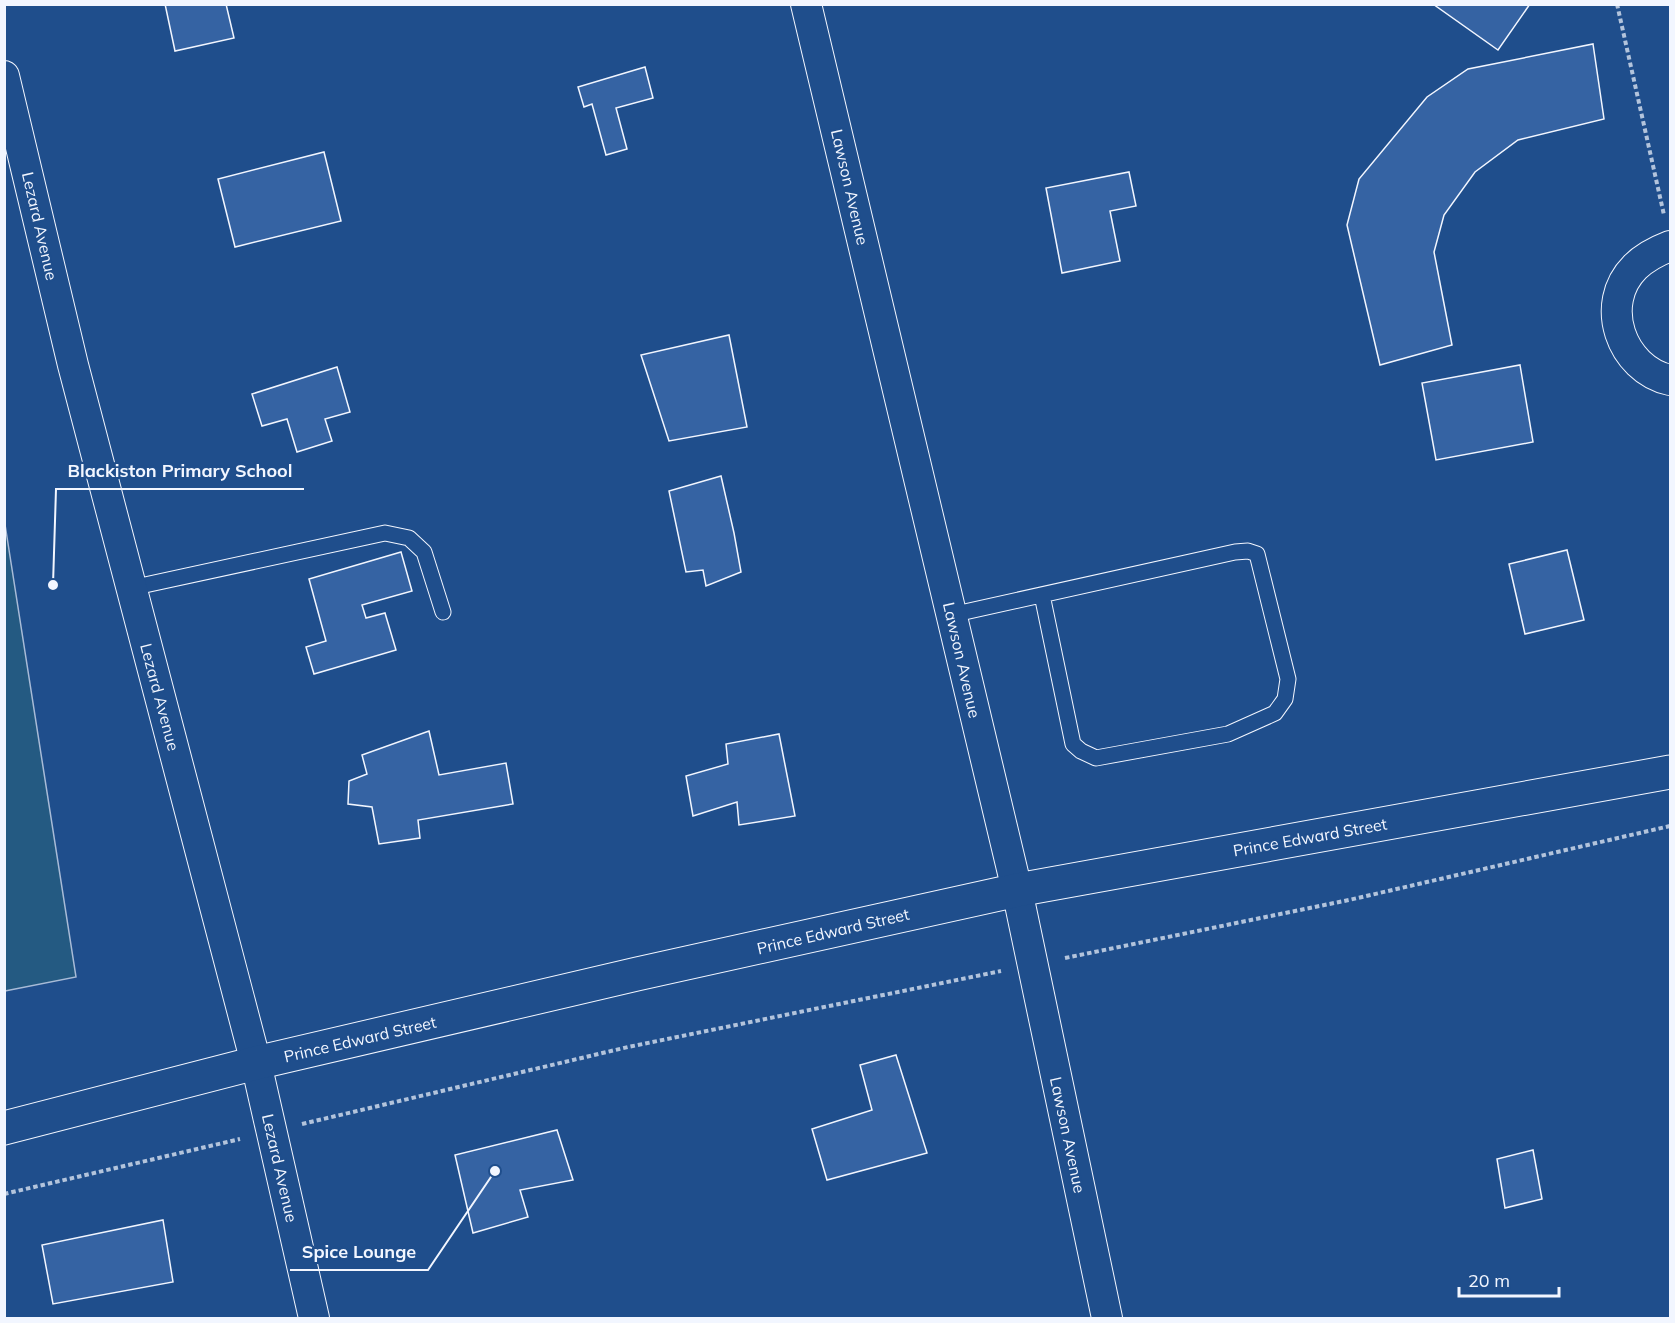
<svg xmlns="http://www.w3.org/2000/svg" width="1675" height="1323" font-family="Mulish,sans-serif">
<rect width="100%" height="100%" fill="#1f4e8c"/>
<path fill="#245a82" stroke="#a8bbd7" stroke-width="1.5" d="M 4,518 L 76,977 L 5,991 L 4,991 Z"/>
<path fill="#3563a3" stroke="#f2f6ff" stroke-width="1.5" d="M 165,4 L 226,4 L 234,38 L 175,51 Z
M 1433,4 L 1530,4 L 1498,50 Z
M 1593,44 L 1604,119 L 1518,140 L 1475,172 L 1444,215 L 1434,252 L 1452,345 L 1380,365 L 1347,225 L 1359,179 L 1427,97 L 1468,69 Z
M 645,67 L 653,98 L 616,108 L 627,149 L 606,155 L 592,104 L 584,107 L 578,87 Z
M 324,152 L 341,221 L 235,247 L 218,179 Z
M 1129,172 L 1136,206 L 1110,211 L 1120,261 L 1062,273 L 1046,188 Z
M 729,335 L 747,427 L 669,441 L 641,355 Z
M 1520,365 L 1533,442 L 1436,460 L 1422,383 Z
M 337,367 L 350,412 L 325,419 L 332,441 L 297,452 L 287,419 L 262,426 L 252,394 Z
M 721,476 L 734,533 L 741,572 L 706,586 L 703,570 L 686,572 L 669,491 Z
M 1567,550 L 1584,620 L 1525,634 L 1509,564 Z
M 401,552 L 412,591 L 362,605 L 366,618 L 385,613 L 396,650 L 314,674 L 306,647 L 326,641 L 309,579 Z
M 429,731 L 439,775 L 506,763 L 513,804 L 418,820 L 420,838 L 379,844 L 372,807 L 348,804 L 349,781 L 367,774 L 362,755 Z
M 779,734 L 795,816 L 739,825 L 737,802 L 693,816 L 686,776 L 728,764 L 726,744 Z
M 896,1055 L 927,1153 L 827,1180 L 812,1129 L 872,1110 L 860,1065 Z
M 557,1130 L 573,1180 L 520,1190 L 528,1217 L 473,1233 L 455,1155 Z
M 1533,1150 L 1542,1199 L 1505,1208 L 1497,1159 Z
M 163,1220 L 173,1282 L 53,1304 L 42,1245 Z"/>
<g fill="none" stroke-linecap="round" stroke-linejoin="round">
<defs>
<path id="lane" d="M 131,588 L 385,533 L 409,538 L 424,552 L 443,612
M 951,615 L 1235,552 L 1248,551 L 1257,554 L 1288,679 L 1285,699 L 1275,713 L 1228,734 L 1096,758 L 1081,751 L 1073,744 L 1042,595"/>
<path id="street" d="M 806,4 L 1017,890 L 1107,1318
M 4,76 L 73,365 L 256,1063 L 314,1318
M 1670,246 C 1657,251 1645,257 1635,267 C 1598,304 1621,369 1670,380"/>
<path id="secondary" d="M 4,1128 L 256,1063 L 637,974 L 1017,890 L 1670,772"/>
</defs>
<use href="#lane" stroke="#f2f6ff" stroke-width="17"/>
<use href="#street" stroke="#f2f6ff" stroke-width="32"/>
<use href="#secondary" stroke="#f2f6ff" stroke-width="35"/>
<path stroke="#b3c4dc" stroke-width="4" stroke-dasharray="4.5 3" stroke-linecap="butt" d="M 1617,4 L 1664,215
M 1065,958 L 1349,900 L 1670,826
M 302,1124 L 628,1047 L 1001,971
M 4,1194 L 240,1139"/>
<use href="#lane" stroke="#1f4e8c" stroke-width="15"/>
<use href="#street" stroke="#1f4e8c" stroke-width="30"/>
<use href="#secondary" stroke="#1f4e8c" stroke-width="33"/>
</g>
<g text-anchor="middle" stroke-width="4.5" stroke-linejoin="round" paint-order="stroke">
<g font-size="16" fill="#f2f6ff" stroke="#1f4e8c">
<text transform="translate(850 187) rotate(77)" y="6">Lawson Avenue</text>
<text transform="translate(40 226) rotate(77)" y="6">Lezard Avenue</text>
<text transform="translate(962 660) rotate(77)" y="6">Lawson Avenue</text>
<text transform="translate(160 697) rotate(75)" y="6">Lezard Avenue</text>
<text transform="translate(1310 837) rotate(-10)" y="6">Prince Edward Street</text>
<text transform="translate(833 931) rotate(-13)" y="6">Prince Edward Street</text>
<text transform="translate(360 1039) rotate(-13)" y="6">Prince Edward Street</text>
<text transform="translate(1068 1135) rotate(78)" y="6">Lawson Avenue</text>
<text transform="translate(280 1168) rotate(77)" y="6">Lezard Avenue</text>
</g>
</g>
<path fill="none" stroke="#f2f6ff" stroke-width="2" d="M53 585L56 489H304M495 1171L428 1270H290"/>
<g fill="#f2f6ff" stroke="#1f4e8c" stroke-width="2">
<circle cx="53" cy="585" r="6"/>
<circle cx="495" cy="1171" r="6"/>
</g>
<g font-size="18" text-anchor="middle" font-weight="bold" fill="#f2f6ff" stroke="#1f4e8c" stroke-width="4.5" stroke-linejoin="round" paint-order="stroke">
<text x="180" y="477">Blackiston Primary School</text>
<text x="359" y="1258">Spice Lounge</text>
</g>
<rect width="1675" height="1323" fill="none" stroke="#f2f6ff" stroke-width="12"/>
<path d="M1459 1287v9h100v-9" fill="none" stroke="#f2f6ff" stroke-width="3"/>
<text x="1468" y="1287" font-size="18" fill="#f2f6ff" stroke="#1f4e8c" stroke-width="4.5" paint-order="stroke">20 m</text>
</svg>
